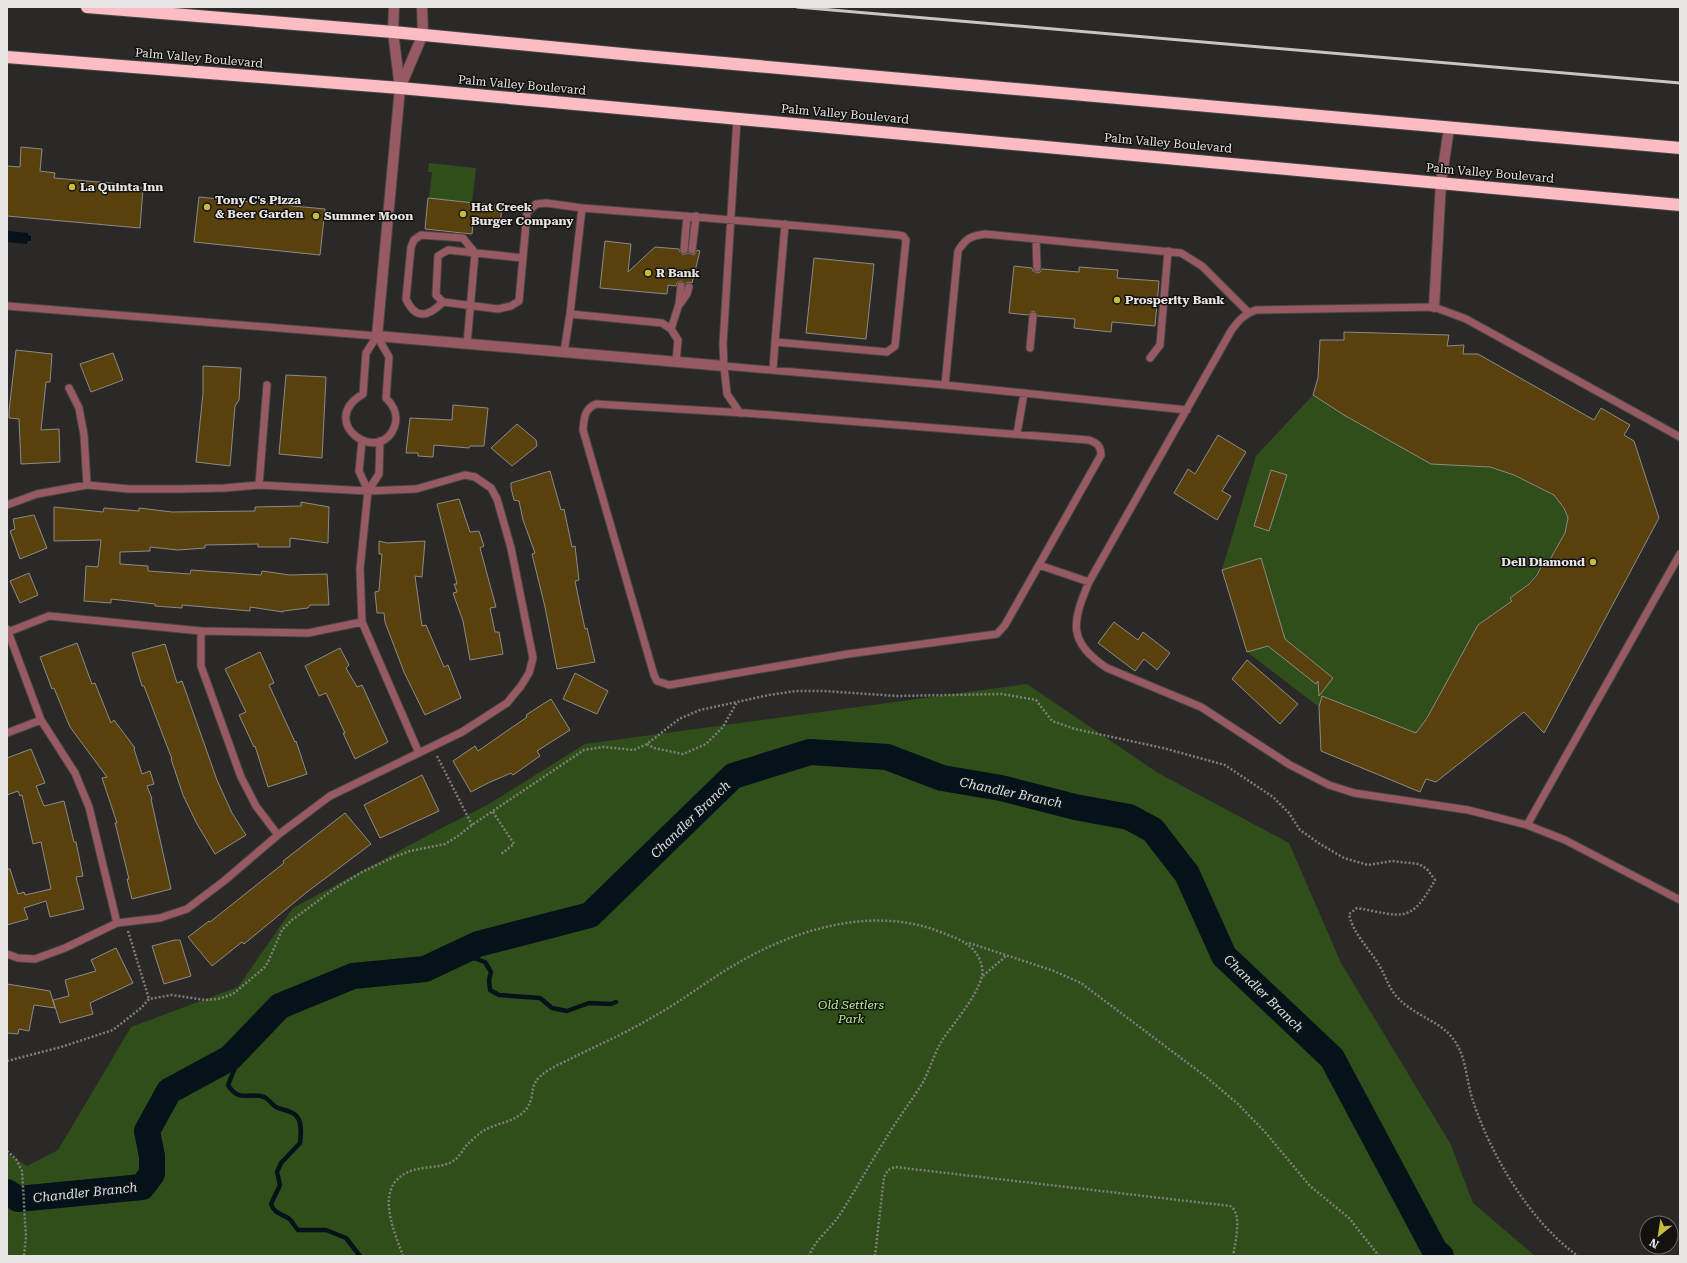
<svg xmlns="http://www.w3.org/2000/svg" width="1687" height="1263" font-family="'Roboto Serif',serif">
<rect width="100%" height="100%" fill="#2b2927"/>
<path fill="#304e1a" d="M 429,163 L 476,168 L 472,203 L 429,198 L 432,172 L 428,172 Z
M 1313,395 L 1344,415 L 1514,475 L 1554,495 L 1564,508 L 1568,518 L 1565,533 L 1548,563 L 1544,561 C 1535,579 1527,586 1511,598 L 1512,601 L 1478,625 L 1427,718 L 1416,733 L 1323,696 L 1319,707 L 1247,652 L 1222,570 L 1256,456 Z
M 1027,684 L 1158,773 L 1289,843 L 1341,963 L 1450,1143 L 1473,1203 L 1535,1256 L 7,1256 L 7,1153 L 27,1166 L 58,1150 L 131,1027 L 238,987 L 293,908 L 436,831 L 489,804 L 585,744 Z"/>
<path fill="#051219" d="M 7,231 L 28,233 L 28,235 L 31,236 L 31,241 L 28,241 L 27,244 L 7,242 Z"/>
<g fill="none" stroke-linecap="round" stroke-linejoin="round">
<path stroke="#051219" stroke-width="4.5" d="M 460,953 L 485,962 L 491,972 L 489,980 L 490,990 L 499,995 L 540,998 L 552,1008 L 567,1011 L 589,1003 L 611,1004 L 616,1002
M 239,1048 L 241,1053 L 228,1085 C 239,1103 249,1092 264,1097 C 269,1099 272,1105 276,1107 C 282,1110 289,1110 294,1114 C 303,1119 301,1135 300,1143 L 281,1163 L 277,1172 L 280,1185 L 271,1204 C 275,1214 280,1213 288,1218 C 292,1220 294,1226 298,1230 L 326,1230 L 346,1238 L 360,1256"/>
<path stroke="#051219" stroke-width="26" d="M 7,1192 L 18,1199 L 142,1187 L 152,1174 L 152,1156 L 147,1131 L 169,1091 L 230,1058 L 280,1006 L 353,976 L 425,969 L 478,944 L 590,915 L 733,776 L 810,752 L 887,757 L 942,778 L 1001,788 L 1075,807 L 1129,817 L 1153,830 L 1187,874 L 1224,956 L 1332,1058 L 1435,1251 L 1441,1256"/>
</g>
<path fill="#59410d" stroke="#8c8a87" d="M 21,147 L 42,149 L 40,171 L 55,173 L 54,178 L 132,185 L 132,187 L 143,188 L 140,228 L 7,216 L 7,166 L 20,167 Z
M 199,197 L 325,209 L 320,255 L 194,242 Z
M 428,198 L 502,206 L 500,226 L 473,223 L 472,234 L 425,229 Z
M 605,241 L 631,244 L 628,272 L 655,247 L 679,249 L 680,252 L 683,255 L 688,253 L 694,255 L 697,250 L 700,251 L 692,283 L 688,282 L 685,284 L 681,281 L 677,283 L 676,286 L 668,285 L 667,294 L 600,288 Z
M 814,258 L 874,264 L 866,339 L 806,333 Z
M 1014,266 L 1032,268 L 1033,271 L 1037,273 L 1040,272 L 1042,269 L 1079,272 L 1079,267 L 1118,270 L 1117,278 L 1159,281 L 1155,326 L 1112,322 L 1111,332 L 1074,328 L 1075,319 L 1038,316 L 1034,311 L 1031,312 L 1028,315 L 1009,313 Z
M 1344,332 L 1449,335 L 1447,346 L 1464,345 L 1463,354 L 1478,354 L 1594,420 L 1601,408 L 1630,425 L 1624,435 L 1634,441 L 1659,518 L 1544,733 L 1524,712 L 1436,782 L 1426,779 L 1420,792 L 1321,751 L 1319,707 L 1322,696 L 1416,733 L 1427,718 L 1478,625 L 1512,601 L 1510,598 L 1529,584 L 1537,575 L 1544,561 L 1548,563 L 1565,533 L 1568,518 L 1564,508 L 1554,495 L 1514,475 L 1490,467 L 1431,464 L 1344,415 L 1313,395 L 1318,378 L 1320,340 L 1344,340 Z
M 16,350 L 52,354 L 50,382 L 46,382 L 41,430 L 59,429 L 60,462 L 21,464 L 19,419 L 9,418 L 9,411 Z
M 113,353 L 123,380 L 91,392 L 80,364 Z
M 203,366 L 241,368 L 239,400 L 235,406 L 230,466 L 196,462 L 203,393 Z
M 286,375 L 326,377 L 322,458 L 279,454 Z
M 453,405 L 488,408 L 484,446 L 470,446 L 469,448 L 434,445 L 433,457 L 418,456 L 418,453 L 406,453 L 410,418 L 452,420 Z
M 517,424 L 536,440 L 537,446 L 512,466 L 491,448 Z
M 1218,435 L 1246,452 L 1222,491 L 1231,496 L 1217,520 L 1174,493 L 1188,469 L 1195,474 Z
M 1271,470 L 1287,475 L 1269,531 L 1254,526 Z
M 550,471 L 561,510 L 564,509 L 572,547 L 575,546 L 579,580 L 575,581 L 585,629 L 587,628 L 595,662 L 557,669 L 545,607 L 532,554 L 535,553 L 523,520 L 519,501 L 514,500 L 511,488 L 511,483 Z
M 459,499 L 470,532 L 479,531 L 484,546 L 480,548 L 496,607 L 490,608 L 495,632 L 499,632 L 503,654 L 470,660 L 463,621 L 453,593 L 457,592 L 454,584 L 457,584 L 437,504 Z
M 301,502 L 329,507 L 328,543 L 290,538 L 290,547 L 258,547 L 258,544 L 205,545 L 205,548 L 178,550 L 150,547 L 150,551 L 120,552 L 120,564 L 148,566 L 148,571 L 190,574 L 191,570 L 261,575 L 262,571 L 290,575 L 327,574 L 329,605 L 310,605 L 308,608 L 283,611 L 283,612 L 250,607 L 250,611 L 182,605 L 182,608 L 155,606 L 155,604 L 111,599 L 111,603 L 84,601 L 86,566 L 98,567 L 101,540 L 54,541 L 54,507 L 103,512 L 104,508 L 139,511 L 139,508 L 172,512 L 255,511 L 255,507 L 301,506 Z
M 34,515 L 47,548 L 20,559 L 10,531 L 15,529 L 13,519 Z
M 379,541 L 387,543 L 425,541 L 422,577 L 415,576 L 422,626 L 426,625 L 444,667 L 448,665 L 461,698 L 425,715 L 404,672 L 385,622 L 384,613 L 377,613 L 375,592 L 379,591 L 382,554 L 379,554 Z
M 1261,558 L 1285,639 L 1333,678 L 1319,696 L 1318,681 L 1316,684 L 1268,646 L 1247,652 L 1222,570 Z
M 29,573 L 38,595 L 20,603 L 10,581 Z
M 1114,622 L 1138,640 L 1143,632 L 1170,653 L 1157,670 L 1144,659 L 1135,671 L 1098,643 Z
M 77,643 L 92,684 L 95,683 L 111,723 L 114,720 L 135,748 L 134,749 L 142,774 L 150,771 L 154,784 L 147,786 L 152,799 L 151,799 L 171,889 L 132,899 L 127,879 L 129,879 L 115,823 L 117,823 L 102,778 L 107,777 L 70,727 L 54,688 L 52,689 L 40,657 Z
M 165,644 L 177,683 L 182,681 L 217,780 L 232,813 L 246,835 L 215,854 L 197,824 L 183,795 L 171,759 L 172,759 L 144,686 L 142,686 L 132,653 Z
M 340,648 L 349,665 L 346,668 L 357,687 L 362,685 L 388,742 L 355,759 L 343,733 L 345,733 L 326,693 L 319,696 L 305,666 Z
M 260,652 L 274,683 L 269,685 L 295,742 L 296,741 L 307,774 L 268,787 L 255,746 L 254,747 L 239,715 L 246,712 L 225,669 Z
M 1247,660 L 1298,704 L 1280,724 L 1232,679 Z
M 575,673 L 608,691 L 597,714 L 563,699 Z
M 551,699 L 570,730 L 537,751 L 540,756 L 513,775 L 511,773 L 488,783 L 471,792 L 453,761 L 475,746 L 478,751 L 527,717 L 526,715 Z
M 31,749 L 45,783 L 36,786 L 44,806 L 64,801 L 74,842 L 76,842 L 83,876 L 76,877 L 84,909 L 50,917 L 46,901 L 24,908 L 28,919 L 7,925 L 7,869 L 10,869 L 18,894 L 24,892 L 25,895 L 51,889 L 41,842 L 33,844 L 22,795 L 20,796 L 18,791 L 7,795 L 7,758 Z
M 422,775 L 439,811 L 380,838 L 364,805 Z
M 345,813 L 371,844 L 307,892 L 244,944 L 242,942 L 212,966 L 188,937 L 209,921 L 210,922 L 284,863 L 283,861 Z
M 175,940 L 180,940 L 191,976 L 164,984 L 152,946 Z
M 116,948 L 133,983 L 90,1003 L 93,1014 L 60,1023 L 53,1000 L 69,996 L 65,980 L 96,971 L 91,960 Z
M 7,984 L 50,991 L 55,1008 L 34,1005 L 29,1031 L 19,1029 L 18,1034 L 7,1033 Z"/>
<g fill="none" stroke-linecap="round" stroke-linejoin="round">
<defs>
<path id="lane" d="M 737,119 L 723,344 L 724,366 L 945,385 L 1187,410
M 1036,239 L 1037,268
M 684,250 L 687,216
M 692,250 L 696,216
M 523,258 L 448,250 L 438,256 L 436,295 L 443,302 L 498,309 L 511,306 L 519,301 L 527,213 L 536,204 L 546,203 L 582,208
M 443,302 C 429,316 416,321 406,299 L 411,247 L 414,240 L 421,235 L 463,238 L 475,253 L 467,344
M 680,304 L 687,294 L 689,287
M 7,306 L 377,336
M 570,314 L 582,208 C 688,216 793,225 899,235 L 903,236 L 906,240 L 895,346 L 887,352 L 775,342 L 785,224
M 671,329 L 679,304 L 681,286
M 377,336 L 389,357 L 386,398 C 394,406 398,414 395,425 C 381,468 315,422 363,394 L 366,353 Z
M 1030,348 L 1033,316
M 564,352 L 570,314 L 662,323 L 671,329 L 678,340 L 676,362
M 1150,358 L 1160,345 L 1168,251
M 724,366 L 727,394 L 740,413
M 773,370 L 775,342
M 945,385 L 958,251 C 966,238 971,236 985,234 L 1181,253 L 1202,266 L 1248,312
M 69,388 L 79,408 L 84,435 L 87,485
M 596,404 L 745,413 L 1089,440 C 1097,443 1101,446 1101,455 L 1005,625 L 997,634 L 848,654 L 669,685 L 657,681 L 654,675 L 583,430 C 584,419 584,409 596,404 Z
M 1017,434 L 1024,393
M 1680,437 L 1466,319 L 1434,307 L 1256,310 C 1244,314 1238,321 1231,331 L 1089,582 C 1072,622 1067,642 1107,668 L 1201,707 L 1290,765 L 1329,785 L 1354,793 L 1468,810 L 1527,825 L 1565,840 L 1680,900
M 362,441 L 359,471 L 368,491
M 380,441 L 379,474 L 368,491 L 360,569 L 362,622 L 419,753
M 259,485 L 267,385
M 7,505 L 37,494 L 87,485 L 129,489 L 178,489 L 225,488 L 259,485 L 368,491 L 416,489 L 465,475 L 475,477 L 491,488 L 497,499 L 511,548 L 533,658 L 529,673 L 521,686 L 507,703 L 462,732 L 330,796 L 278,835 L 224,881 L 187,909 L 160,918 L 117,923 L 65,948 L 35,959 L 18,958 L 7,954
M 1039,565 L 1089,582
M 7,629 L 41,720 L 75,773 L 89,807 L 117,923
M 201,631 L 201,666 L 241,777 L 256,806 L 278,835
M 8,632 L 49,616 L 201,631 L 308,633 L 362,622
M 7,733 L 41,720
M 1527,825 L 1680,554"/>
<path id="street" d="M 394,7 L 393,32 L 400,88 L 377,336 L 724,366
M 400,88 L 423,34 L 422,7
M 1434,307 L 1441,182 L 1449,128"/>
<path id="highway" d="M 87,7 L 393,32 L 633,55 L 1680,148
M 7,57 L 400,88 L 1680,205"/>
</defs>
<use href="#lane" stroke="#494745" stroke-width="9"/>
<use href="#street" stroke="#494745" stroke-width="12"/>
<use href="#highway" stroke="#494745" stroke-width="14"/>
<path stroke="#7f7d7b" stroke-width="2.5" stroke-dasharray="2 2" stroke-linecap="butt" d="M 647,744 L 654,748 L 683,754 L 706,744 L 723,727 L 737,702
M 437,756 L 472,825
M 493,812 L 514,844 L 501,854
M 128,931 L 149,999
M 969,943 L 1054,971 L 1081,983 L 1205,1076 L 1238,1104 L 1265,1132 L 1310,1186 L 1349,1218 L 1379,1256
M 983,976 L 1006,956
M 7,1061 L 61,1047 L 113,1030 L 141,1008 L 149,999 L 172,995 L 205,1000 L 218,999 L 233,994 L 264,968 L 268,962 L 282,930 L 292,920 L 334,889 L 362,872 L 394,857 L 410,851 L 445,844 L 458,836 L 472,825 L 584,750 L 603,747 L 634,750 L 647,744 L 679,719 L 700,710 L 769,695 L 796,691 L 824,691 L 897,696 L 1002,694 L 1036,700 L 1052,721 L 1075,729 L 1163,748 L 1225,765 L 1273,797 L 1289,813 L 1300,830 L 1320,844 L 1344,858 L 1368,865 L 1392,861 L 1419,864 L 1427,869 L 1435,880 C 1410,925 1403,916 1357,908 L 1349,914 C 1353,934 1369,948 1379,965 C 1386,976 1389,990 1399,999 C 1415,1016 1441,1021 1454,1040 C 1467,1058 1466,1081 1473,1101 C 1491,1155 1530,1222 1578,1256
M 7,1151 L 16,1159 L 22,1171 L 26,1237 L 24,1256
M 403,1256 C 396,1236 380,1201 395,1182 C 412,1161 438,1173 456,1159 C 460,1155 463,1150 466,1146 C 471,1141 477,1135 483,1131 C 496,1123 517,1122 527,1108 C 537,1093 526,1085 547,1071 C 555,1066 564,1062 572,1058 C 598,1045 626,1033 651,1018 C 679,1003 704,983 731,967 C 792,930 873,904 943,933 C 961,940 977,945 982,967 C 987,985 953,1024 943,1039 C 934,1053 930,1070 922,1084 C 910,1103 896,1121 885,1140 C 869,1165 855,1191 839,1216 C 829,1230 815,1240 809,1256
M 875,1256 L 884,1177 L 888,1170 L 895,1167 L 1230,1206 C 1243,1213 1235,1243 1233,1256"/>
<use href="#lane" stroke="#985a62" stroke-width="7"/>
<use href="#street" stroke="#985a62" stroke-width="10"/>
<use href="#highway" stroke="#fbbdc3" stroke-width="12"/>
<path stroke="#c7c6c5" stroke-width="3" d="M 797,7 L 1680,83"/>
</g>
<g fill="#c4bc3d" stroke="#131211" stroke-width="1.5">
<circle cx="72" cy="187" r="4"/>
<circle cx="207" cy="207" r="4"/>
<circle cx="463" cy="214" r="4"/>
<circle cx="316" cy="216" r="4"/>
<circle cx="648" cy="273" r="4"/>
<circle cx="1117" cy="300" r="4"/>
<circle cx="1593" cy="562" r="4"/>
</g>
<g text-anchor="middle" stroke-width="3" stroke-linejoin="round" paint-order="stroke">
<g font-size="12" fill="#e7e6e5" stroke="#131211">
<text transform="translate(199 58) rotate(5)" y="4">Palm Valley Boulevard</text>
<text transform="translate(522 85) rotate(5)" y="4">Palm Valley Boulevard</text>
<text transform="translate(845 114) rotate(5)" y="4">Palm Valley Boulevard</text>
<text transform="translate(1168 143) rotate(5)" y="4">Palm Valley Boulevard</text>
<text transform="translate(1490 173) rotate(5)" y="4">Palm Valley Boulevard</text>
</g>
<g font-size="12" font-weight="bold" fill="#e7e6e5" stroke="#131211" text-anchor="start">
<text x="80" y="191">La Quinta Inn</text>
<text x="215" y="204">Tony C's Pizza<tspan x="215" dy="14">&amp; Beer Garden</tspan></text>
<text x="471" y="211">Hat Creek<tspan x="471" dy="14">Burger Company</tspan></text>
<text x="324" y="220">Summer Moon</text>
<text x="656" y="277">R Bank</text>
<text x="1125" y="304">Prosperity Bank</text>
<text x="1585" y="566" text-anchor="end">Dell Diamond</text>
</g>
<g font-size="12" font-style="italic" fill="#b5f68b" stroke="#131211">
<text x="851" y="1009">Old Settlers<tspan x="851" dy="14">Park</tspan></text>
</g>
<g font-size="13" font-style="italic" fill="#cbe4ef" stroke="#131211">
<text transform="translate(1011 792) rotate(12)" y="5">Chandler Branch</text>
<text transform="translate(690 819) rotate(-44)" y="5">Chandler Branch</text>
<text transform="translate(1264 993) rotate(44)" y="5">Chandler Branch</text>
<text transform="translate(85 1192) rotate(-6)" y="5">Chandler Branch</text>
</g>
</g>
<rect width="1687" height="1263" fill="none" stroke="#e7e6e5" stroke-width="16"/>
<g transform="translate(1659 1235) rotate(210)"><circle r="19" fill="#131211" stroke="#686766"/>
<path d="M0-3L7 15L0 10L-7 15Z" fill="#c4bc3d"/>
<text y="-6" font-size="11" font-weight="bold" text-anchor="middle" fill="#e7e6e5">N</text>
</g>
</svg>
